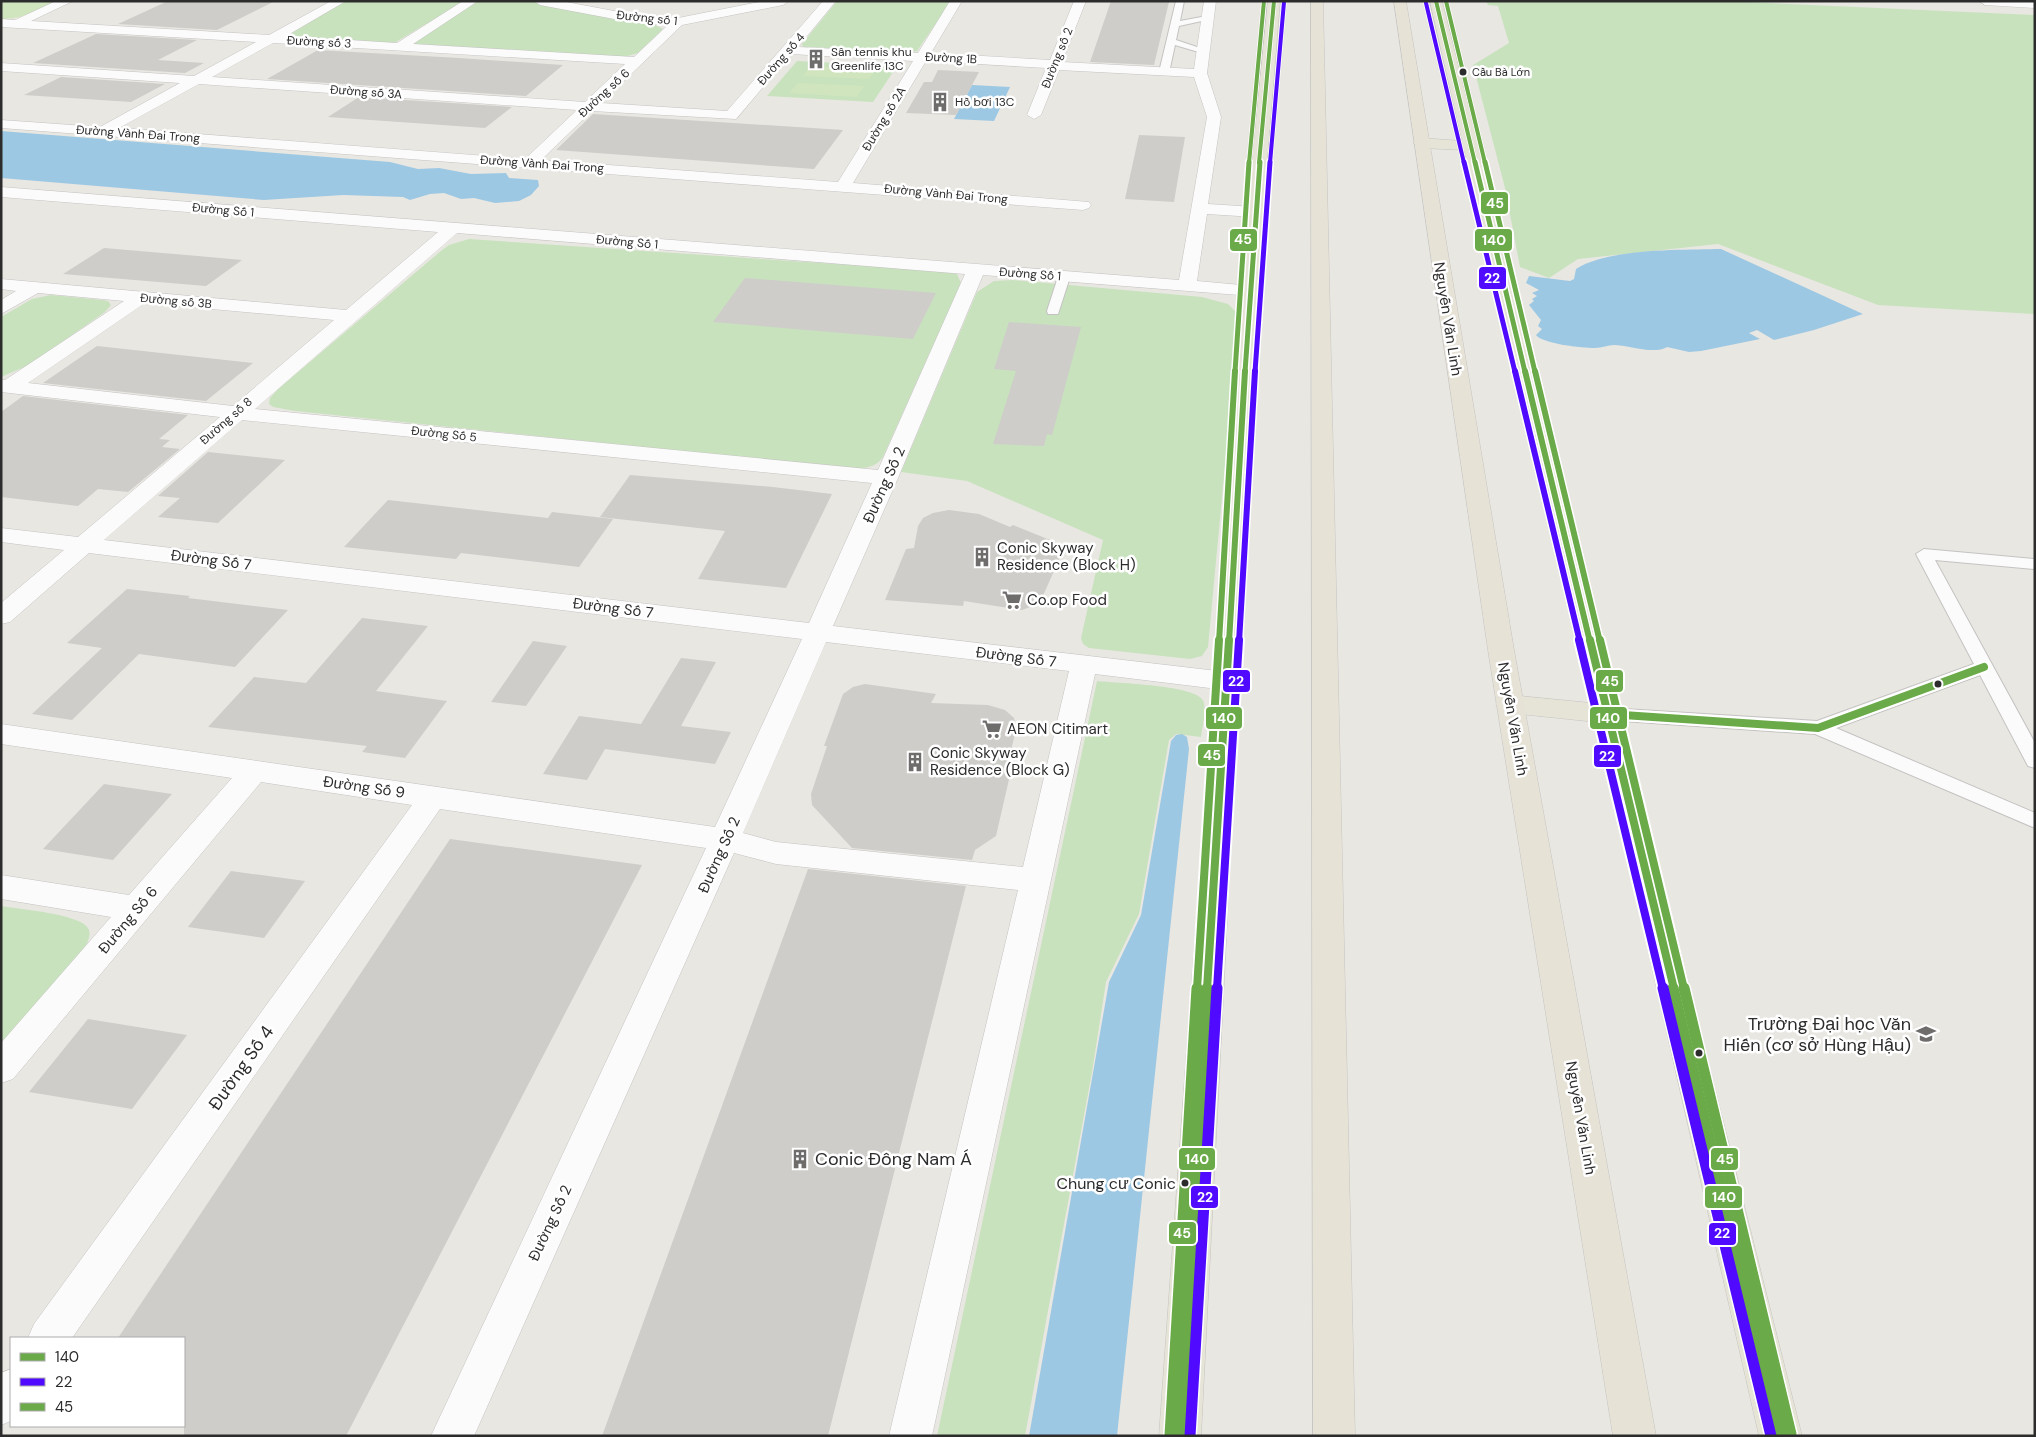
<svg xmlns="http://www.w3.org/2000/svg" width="2036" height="1437" font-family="'DM Sans',sans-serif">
<rect width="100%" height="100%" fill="#e9e7e2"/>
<path fill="#c8e2be" d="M 345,1 L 465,1 L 394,43 L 287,36 Z
M 477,1 L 531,1 L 653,24 L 663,29 L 638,53 L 624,57 L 415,44 L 414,42 Z
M 837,1 L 951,1 L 917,51 L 909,53 L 803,47 L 802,44 Z
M 1486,1 L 1724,1 L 2035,15 L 2035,314 L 1878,305 L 1718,244 L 1578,259 L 1549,278 L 1520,267 L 1505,188 L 1473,65 L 1509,43 L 1498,6 L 1488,5 Z
M 797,61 L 897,66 L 873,102 L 767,96 Z
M 469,239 L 940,271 L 957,274 L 961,283 L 883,457 C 877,467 865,468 854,469 L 295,411 L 273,407 L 269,404 L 270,398 L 278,389 L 442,250 L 449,245 Z
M 1013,280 L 1202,297 L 1228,304 L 1239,315 L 1208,647 L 1202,656 L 1190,659 L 1089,648 L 1083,644 L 1081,638 L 1103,540 L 967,481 L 901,472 L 977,292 L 994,281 Z
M 51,295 L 102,300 L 108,301 L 111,305 L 105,312 L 29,365 L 1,377 L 1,317 L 32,299 Z
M 1097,681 C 1116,683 1191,685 1202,699 C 1208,706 1202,728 1201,737 L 1176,734 L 1169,740 L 1139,914 L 1106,982 L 1092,1072 L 1025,1436 L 937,1436 Z
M 1,906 C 17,909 85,914 89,930 C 91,938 86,945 83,952 L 1,1046 Z"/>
<path fill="#d0e5bd" d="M 1,1 L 60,1 C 41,9 22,20 1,19 Z
M 810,66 L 876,69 L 869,79 L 803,76 Z
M 798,83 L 864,86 L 857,97 L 789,93 Z"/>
<path fill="#9dc8e3" d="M 972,85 L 1010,87 L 994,121 L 954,119 Z
M 1,131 L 390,162 L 418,169 L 439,168 L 471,174 L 506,173 L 509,178 L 538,180 L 539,186 L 531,195 L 519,201 L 495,203 L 474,198 L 461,199 L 444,193 L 430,194 L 410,200 L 403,197 L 343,195 L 264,200 L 1,178 Z
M 1721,249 L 1863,314 L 1814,330 L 1774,340 L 1757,330 L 1749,333 L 1760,339 L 1701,351 L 1689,352 L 1667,347 C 1654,355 1627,345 1614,345 C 1608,345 1602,348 1595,348 C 1582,348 1543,344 1536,335 L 1542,329 L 1538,326 L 1541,320 L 1529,305 L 1534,301 L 1532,299 L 1537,296 L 1532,293 L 1539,290 L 1526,283 L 1529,276 L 1570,281 L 1574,279 L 1576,269 C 1608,248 1683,250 1721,249 Z
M 1182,734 L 1187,737 L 1189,749 L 1117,1436 L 1029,1436 L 1109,982 L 1141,915 L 1171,741 L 1176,735 Z"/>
<path fill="#cecdc9" d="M 168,1 L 275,1 L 217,30 L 118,24 Z
M 1111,1 L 1169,2 L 1154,65 L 1090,62 Z
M 96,34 L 197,40 L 158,60 L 204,63 L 185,73 L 33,63 Z
M 318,50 L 459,58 L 563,65 L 526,96 L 267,79 Z
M 938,70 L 979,72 L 956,115 L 906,113 L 924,82 L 932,82 Z
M 61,77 L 165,84 L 131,102 L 24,95 Z
M 359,97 L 512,107 L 485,128 L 328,117 Z
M 593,114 L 843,130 L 814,169 L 556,150 Z
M 1139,135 L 1185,137 L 1174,202 L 1125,199 Z
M 104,248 L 198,256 L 242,260 L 206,286 L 63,274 Z
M 745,278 L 936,293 L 913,339 L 713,322 Z
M 1009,322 L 1081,327 L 1052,435 L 1047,434 L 1044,446 L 993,444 L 1016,371 L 994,369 Z
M 97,346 L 253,363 L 206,401 L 43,383 Z
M 23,396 L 188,415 L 159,439 L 170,440 L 162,447 L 180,449 L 128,492 L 98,489 L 78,506 L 1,497 L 1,412 Z
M 208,452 L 285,460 L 218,523 L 158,517 L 180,498 L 158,496 Z
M 630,475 L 773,487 L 832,494 L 786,588 L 698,579 L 725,531 L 600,517 Z
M 388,500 L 548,518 L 552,512 L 613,519 L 579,567 L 461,553 L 456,559 L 344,547 Z
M 949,510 L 979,514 L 1010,527 L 1013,525 L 1065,546 L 1042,598 L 1033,606 L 1022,610 L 964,601 L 963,606 L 885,600 L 906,549 L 914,548 L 918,526 L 923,518 L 933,513 Z
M 127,589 L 190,596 L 188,598 L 288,610 L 235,667 L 139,654 L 72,720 L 32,714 L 102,648 L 67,643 Z
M 362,618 L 428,626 L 376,691 L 447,701 L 405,758 L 362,752 L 367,746 L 208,727 L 254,677 L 306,683 Z
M 533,641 L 567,646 L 526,706 L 491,702 Z
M 681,658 L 716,662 L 681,726 L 731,732 L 715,764 L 605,749 L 587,780 L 543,774 L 579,716 L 641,724 Z
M 865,684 L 936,694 L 931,703 L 988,705 L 1005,710 L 1014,718 L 1016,730 L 1005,774 L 1010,775 L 996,836 L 975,850 L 972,860 L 852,848 L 812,805 L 811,794 L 827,746 L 824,746 L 843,694 L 853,687 Z
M 104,784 L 172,794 L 113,860 L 43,849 Z
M 450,839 L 642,865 L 346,1436 L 184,1436 L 184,1338 L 118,1338 Z
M 808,869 L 966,886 L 828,1436 L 602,1436 Z
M 231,871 L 305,881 L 264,938 L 188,927 Z
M 88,1019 L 187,1035 L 132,1109 L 29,1092 Z"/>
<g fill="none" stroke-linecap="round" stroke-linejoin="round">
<defs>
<path id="service" d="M 1176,1 L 1184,1 L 1180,21 L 1207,16 L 1211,19 L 1179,26 L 1176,40 L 1206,50 L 1202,53 L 1175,45 L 1170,68 L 1165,71 L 1160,68 Z
M 1064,273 L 1070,277 L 1059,311 L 1058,314 L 1048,314 L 1047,311 L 1058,277 Z
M 1924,549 L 2035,559 L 2035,569 L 1935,560 L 2035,743 L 2035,768 L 2028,766 L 1980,675 L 1836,728 L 2035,813 L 2035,828 L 1815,734 L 1608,720 L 1601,718 L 1599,714 L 1601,710 L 1608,708 L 1817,721 L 1974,664 L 1916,554 Z"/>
<path id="minor" d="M 56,1 L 73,1 L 31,21 L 269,35 L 331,1 L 346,1 L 286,36 L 397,43 L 463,1 L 478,1 L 413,44 L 634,57 L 668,25 L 630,22 L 540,5 L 534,1 L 561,1 L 630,14 L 678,18 L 764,1 L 789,1 L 783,5 L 682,25 L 601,103 L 727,111 L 823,1 L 836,1 L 798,47 L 918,53 L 950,1 L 962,1 L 931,53 L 1050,60 L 1074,1 L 1086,1 L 1062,62 L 1194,69 L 1204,1 L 1216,1 L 1207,73 L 1221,117 L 1208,204 L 1255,207 L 1261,208 L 1263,212 L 1261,216 L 1255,217 L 1207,214 L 1197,281 L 1252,286 L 1258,287 L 1261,291 L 1258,295 L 1252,296 L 983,275 L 898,478 L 833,626 L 1226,672 L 1235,675 L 1239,681 L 1235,687 L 1226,690 L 1095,674 L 932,1436 L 889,1436 L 1018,890 L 776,864 L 734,853 L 474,1436 L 431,1436 L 706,848 L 440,809 L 72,1338 L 28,1338 L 34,1324 L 412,805 L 261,782 L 13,1079 L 1,1083 L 1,1043 L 111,917 L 1,899 L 1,875 L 129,895 L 232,778 L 1,744 L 1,724 L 715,827 L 802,639 L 89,553 L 10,622 L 1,624 L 1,603 L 64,550 L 1,542 L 1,528 L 78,537 L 220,417 L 1,392 L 1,380 L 5,380 L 124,301 L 38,293 L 1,314 L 1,300 L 16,291 L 1,289 L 1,279 L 346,310 L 438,232 L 1,197 L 1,187 L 1179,280 L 1207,117 L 1194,77 L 1059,70 L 1041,115 L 1034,119 L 1027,115 L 1046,68 L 926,61 L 853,183 L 1089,202 L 1091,205 L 1089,208 L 1083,210 L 1,128 L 1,120 L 100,127 L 180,83 L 1,71 L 1,63 L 194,76 L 256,42 L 1,27 L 1,19 L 15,20 ZM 273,43 L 625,64 L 585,102 L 212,77 ZM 791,54 L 913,61 L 838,182 L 541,160 L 592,111 L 736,119 ZM 199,84 L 577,110 L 525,159 L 119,128 ZM 457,233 L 965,274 L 878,470 L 255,409 ZM 145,303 L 334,320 L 233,406 L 28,383 ZM 242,420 L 872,483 L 809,623 L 104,540 ZM 826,642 L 1069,671 L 1023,867 L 776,842 L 743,833 Z
M 1979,1 L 2035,1 L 2035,8 L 1985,5 Z
M 11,1369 L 11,1421 L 1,1425 L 1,1373 Z"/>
<path id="primary" d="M 1268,1 L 1280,1 L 1263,212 L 1201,1436 L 1159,1436 L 1247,212 Z
M 1430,1 L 1442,1 L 1802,1436 L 1759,1436 L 1596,722 L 1510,713 L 1500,710 L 1496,704 L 1500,698 L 1510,695 L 1591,703 L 1464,150 L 1421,148 L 1413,143 L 1421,138 L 1462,141 Z"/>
<path id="trunk" d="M 1311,1 L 1323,1 L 1355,1436 L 1313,1436 Z
M 1394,1 L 1406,1 L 1514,650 L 1656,1436 L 1613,1436 L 1488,650 Z"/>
</defs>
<use href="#service" stroke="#c4c3c2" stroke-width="2"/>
<use href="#minor" stroke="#c4c3c2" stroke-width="1"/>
<use href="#primary" stroke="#c5c4c2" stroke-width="1"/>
<use href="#trunk" stroke="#c5c4c2" stroke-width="1"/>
<use href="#service" fill="#fcfbfb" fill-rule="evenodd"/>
<use href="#minor" fill="#fcfbfb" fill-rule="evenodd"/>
<use href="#primary" fill="#e6e4d6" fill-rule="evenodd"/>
<use href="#trunk" fill="#e6e2d6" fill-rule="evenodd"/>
<defs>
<path id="bus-1-far4" d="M 1436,1 L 1475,163
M 1259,163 L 1274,1"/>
<path id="bus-1-far3" d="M 1475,162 L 1525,372
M 1245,372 L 1260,162"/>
<path id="bus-1-far2" d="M 1525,371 L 1590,642
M 1229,642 L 1245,371"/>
<path id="bus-1-far1" d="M 1590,640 L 1674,989
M 1608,714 L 1818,728 L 1984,667
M 1207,989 L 1229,640"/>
<path id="bus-1" d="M 1673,988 L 1781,1436
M 1180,1436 L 1207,988"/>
<path id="bus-2-far4" d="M 1426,3 L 1464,163
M 1270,163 L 1284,2"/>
<path id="bus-2-far3" d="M 1464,162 L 1515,372
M 1255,372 L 1270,162"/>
<path id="bus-2-far2" d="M 1515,371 L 1580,642
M 1239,642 L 1255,371"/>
<path id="bus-2-far1" d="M 1579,640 L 1663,989
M 1217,989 L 1239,640"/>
<path id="bus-2" d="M 1663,988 L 1771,1436
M 1190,1436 L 1217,988"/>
<path id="bus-3-far4" d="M 1446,1 L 1485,163
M 1249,163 L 1264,1"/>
<path id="bus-3-far3" d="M 1485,162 L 1535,372
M 1235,372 L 1249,162"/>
<path id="bus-3-far2" d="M 1535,371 L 1600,642
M 1219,642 L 1235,371"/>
<path id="bus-3-far1" d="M 1600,640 L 1684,989
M 1197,989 L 1219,640"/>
<path id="bus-3" d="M 1684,988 L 1791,1434
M 1170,1435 L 1197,988"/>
</defs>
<use href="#bus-1-far4" stroke="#fff" stroke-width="5.5"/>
<use href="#bus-1-far3" stroke="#fff" stroke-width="8"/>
<use href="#bus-1-far2" stroke="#fff" stroke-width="9"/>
<use href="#bus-1-far1" stroke="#fff" stroke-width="12"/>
<use href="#bus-1" stroke="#fff" stroke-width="14"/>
<use href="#bus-2-far4" stroke="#fff" stroke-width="5.5"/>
<use href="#bus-2-far3" stroke="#fff" stroke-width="8"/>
<use href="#bus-2-far2" stroke="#fff" stroke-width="9"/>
<use href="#bus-2-far1" stroke="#fff" stroke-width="12"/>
<use href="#bus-2" stroke="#fff" stroke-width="14"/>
<use href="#bus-3-far4" stroke="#fff" stroke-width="5.5"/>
<use href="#bus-3-far3" stroke="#fff" stroke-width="8"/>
<use href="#bus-3-far2" stroke="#fff" stroke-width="9"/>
<use href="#bus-3-far1" stroke="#fff" stroke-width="12"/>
<use href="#bus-3" stroke="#fff" stroke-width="14"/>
<use href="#bus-1-far4" stroke="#6baa48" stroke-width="4"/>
<use href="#bus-1-far3" stroke="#6baa48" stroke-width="5"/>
<use href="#bus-1-far2" stroke="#6baa48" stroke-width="6"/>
<use href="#bus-1-far1" stroke="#6baa48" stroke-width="8"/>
<use href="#bus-1" stroke="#6baa48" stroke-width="11"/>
<use href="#bus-2-far4" stroke="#4f0aff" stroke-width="4"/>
<use href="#bus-2-far3" stroke="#4f0aff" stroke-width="5"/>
<use href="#bus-2-far2" stroke="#4f0aff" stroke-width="6"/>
<use href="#bus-2-far1" stroke="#4f0aff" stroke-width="8"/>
<use href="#bus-2" stroke="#4f0aff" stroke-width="11"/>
<use href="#bus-3-far4" stroke="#6baa48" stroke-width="4"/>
<use href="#bus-3-far3" stroke="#6baa48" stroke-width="5"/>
<use href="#bus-3-far2" stroke="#6baa48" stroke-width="6"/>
<use href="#bus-3-far1" stroke="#6baa48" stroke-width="8"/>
<use href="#bus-3" stroke="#6baa48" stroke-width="11"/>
</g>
<defs>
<symbol id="building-bare" viewBox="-9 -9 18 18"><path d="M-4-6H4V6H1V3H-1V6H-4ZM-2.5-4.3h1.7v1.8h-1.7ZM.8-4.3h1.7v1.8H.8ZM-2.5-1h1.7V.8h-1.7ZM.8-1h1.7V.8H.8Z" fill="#6e6d6c" stroke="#fff" stroke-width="2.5" paint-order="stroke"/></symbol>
<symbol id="supermarket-bare" viewBox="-9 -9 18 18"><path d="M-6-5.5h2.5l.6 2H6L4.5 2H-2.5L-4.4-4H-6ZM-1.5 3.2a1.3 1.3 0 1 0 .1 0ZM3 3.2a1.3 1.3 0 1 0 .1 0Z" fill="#6e6d6c" stroke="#fff" stroke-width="2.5" paint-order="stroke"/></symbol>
<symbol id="university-bare" viewBox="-9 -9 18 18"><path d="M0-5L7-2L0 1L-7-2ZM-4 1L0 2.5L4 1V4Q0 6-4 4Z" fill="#6e6d6c" stroke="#fff" stroke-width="2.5" paint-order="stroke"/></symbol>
</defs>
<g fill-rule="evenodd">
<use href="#building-bare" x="802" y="45" width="28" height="28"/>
<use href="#building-bare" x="926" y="88" width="28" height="28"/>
<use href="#building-bare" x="968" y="543" width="28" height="28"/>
<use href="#supermarket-bare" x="998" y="586" width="28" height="28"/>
<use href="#supermarket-bare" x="978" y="715" width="28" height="28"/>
<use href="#building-bare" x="901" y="748" width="28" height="28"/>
<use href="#university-bare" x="1912" y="1020" width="28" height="28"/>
<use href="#building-bare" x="786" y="1145" width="28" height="28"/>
</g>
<g fill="#2c2c2c" stroke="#fff" stroke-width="2">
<circle cx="1463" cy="72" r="4.5"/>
<circle cx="1938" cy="684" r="4.5"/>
<circle cx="1699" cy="1053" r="4.5"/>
<circle cx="1185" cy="1183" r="4.5"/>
</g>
<g text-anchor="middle" stroke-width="5" stroke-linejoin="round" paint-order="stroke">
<g font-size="11" fill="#2c2c2c" stroke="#fff" text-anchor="start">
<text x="1472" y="76">Cầu Bà Lớn</text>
</g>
<g font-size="12" fill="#2c2c2c" stroke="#fff">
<text transform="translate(647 18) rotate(6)" y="4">Đường số 1</text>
<text transform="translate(319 42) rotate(3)" y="4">Đường số 3</text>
<text transform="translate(951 58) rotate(3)" y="4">Đường 1B</text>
<text transform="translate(1057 58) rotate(-68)" y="4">Đường số 2</text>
<text transform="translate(781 59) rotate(-49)" y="4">Đường số 4</text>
<text transform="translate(366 92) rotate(4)" y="4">Đường số 3A</text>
<text transform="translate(604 93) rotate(-43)" y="4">Đường số 6</text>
<text transform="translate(884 119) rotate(-59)" y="4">Đường số 2A</text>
<text transform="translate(138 134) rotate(4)" y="4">Đường Vành Đai Trong</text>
<text transform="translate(542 164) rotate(4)" y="4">Đường Vành Đai Trong</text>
<text transform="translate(946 194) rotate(5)" y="4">Đường Vành Đai Trong</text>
<text transform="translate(223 210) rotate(5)" y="4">Đường Số 1</text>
<text transform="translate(627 242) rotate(5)" y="4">Đường Số 1</text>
<text transform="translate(1030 274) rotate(4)" y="4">Đường Số 1</text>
<text transform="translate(176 301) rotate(5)" y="4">Đường số 3B</text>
<text transform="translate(226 421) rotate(-41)" y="4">Đường số 8</text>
<text transform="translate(444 434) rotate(6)" y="4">Đường Số 5</text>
</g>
<g font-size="12" fill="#2c2c2c" stroke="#fff" text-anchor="start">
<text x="831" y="56">Sân tennis khu<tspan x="831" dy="14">Greenlife 13C</tspan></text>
<text x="955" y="106">Hồ bơi 13C</text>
</g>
<g font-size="15" fill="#2c2c2c" stroke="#fff">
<text transform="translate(1448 319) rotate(81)" y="5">Nguyễn Văn Linh</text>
<text transform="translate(884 485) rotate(-66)" y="5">Đường Số 2</text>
<text transform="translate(211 560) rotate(7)" y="5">Đường Số 7</text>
<text transform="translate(613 608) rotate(7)" y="5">Đường Số 7</text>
<text transform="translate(1016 657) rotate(7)" y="5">Đường Số 7</text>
<text transform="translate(1513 719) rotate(80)" y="5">Nguyễn Văn Linh</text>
<text transform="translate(364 787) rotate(8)" y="5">Đường Số 9</text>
<text transform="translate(719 855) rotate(-66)" y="5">Đường Số 2</text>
<text transform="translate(128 920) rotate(-50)" y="5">Đường Số 6</text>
<text transform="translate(1581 1118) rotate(80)" y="5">Nguyễn Văn Linh</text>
<text transform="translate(550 1223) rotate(-65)" y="5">Đường Số 2</text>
</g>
<g font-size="15" fill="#2c2c2c" stroke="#fff" text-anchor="start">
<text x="997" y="553">Conic Skyway<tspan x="997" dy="17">Residence (Block H)</tspan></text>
<text x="1027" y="605">Co.op Food</text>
<text x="1007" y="734">AEON Citimart</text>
<text x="930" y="758">Conic Skyway<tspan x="930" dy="17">Residence (Block G)</tspan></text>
</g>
<g font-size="16" fill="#2c2c2c" stroke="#fff" text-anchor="end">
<text x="1176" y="1189">Chung cư Conic</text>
</g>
<g font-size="18" fill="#2c2c2c" stroke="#fff" text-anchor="end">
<text x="1911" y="1030">Trường Đại học Văn<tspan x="1911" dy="21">Hiến (cơ sở Hùng Hậu)</tspan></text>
<text x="815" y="1165" text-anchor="start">Conic Đông Nam Á</text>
</g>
<g font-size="18" fill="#2c2c2c" stroke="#fff">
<text transform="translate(241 1068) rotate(-55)" y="6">Đường Số 4</text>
</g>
</g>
<g stroke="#fff" stroke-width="2">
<rect x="1480" y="191" width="29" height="24" rx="5" fill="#6baa48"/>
<rect x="1229" y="228" width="29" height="24" rx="5" fill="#6baa48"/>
<rect x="1474" y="228" width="39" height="24" rx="5" fill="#6baa48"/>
<rect x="1478" y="266" width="29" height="24" rx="5" fill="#4f0aff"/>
<rect x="1595" y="669" width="29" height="24" rx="5" fill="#6baa48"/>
<rect x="1222" y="669" width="29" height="24" rx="5" fill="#4f0aff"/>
<rect x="1205" y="706" width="38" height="24" rx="5" fill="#6baa48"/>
<rect x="1589" y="706" width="39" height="24" rx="5" fill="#6baa48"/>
<rect x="1197" y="743" width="29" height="24" rx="5" fill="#6baa48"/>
<rect x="1593" y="744" width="29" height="24" rx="5" fill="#4f0aff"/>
<rect x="1710" y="1147" width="29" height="24" rx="5" fill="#6baa48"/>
<rect x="1178" y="1147" width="38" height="24" rx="5" fill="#6baa48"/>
<rect x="1704" y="1185" width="39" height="24" rx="5" fill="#6baa48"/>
<rect x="1190" y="1185" width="29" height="24" rx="5" fill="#4f0aff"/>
<rect x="1168" y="1221" width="29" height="24" rx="5" fill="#6baa48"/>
<rect x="1708" y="1222" width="29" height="24" rx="5" fill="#4f0aff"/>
</g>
<g font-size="14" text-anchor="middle" font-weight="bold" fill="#fff">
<text x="1495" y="208">45</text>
<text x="1243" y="244">45</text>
<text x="1494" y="245">140</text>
<text x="1492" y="283">22</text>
<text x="1610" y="686">45</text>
<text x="1236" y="686">22</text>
<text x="1224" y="723">140</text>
<text x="1608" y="723">140</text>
<text x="1212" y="760">45</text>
<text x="1607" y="761">22</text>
<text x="1725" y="1164">45</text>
<text x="1197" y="1164">140</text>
<text x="1724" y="1202">140</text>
<text x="1205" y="1202">22</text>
<text x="1182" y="1238">45</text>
<text x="1722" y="1238">22</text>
</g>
<rect width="2036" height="1437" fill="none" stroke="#2c2c2c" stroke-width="5"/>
<rect x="10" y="1337" width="175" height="90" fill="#ffffff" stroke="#ababab"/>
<rect x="20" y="1353" width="25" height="8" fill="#6baa48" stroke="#ababab"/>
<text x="55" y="1362" font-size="15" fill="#2c2c2c">140</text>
<rect x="20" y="1378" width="25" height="8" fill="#4f0aff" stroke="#ababab"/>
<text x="55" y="1387" font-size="15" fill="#2c2c2c">22</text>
<rect x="20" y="1403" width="25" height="8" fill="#6baa48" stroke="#ababab"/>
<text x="55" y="1412" font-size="15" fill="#2c2c2c">45</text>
</svg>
